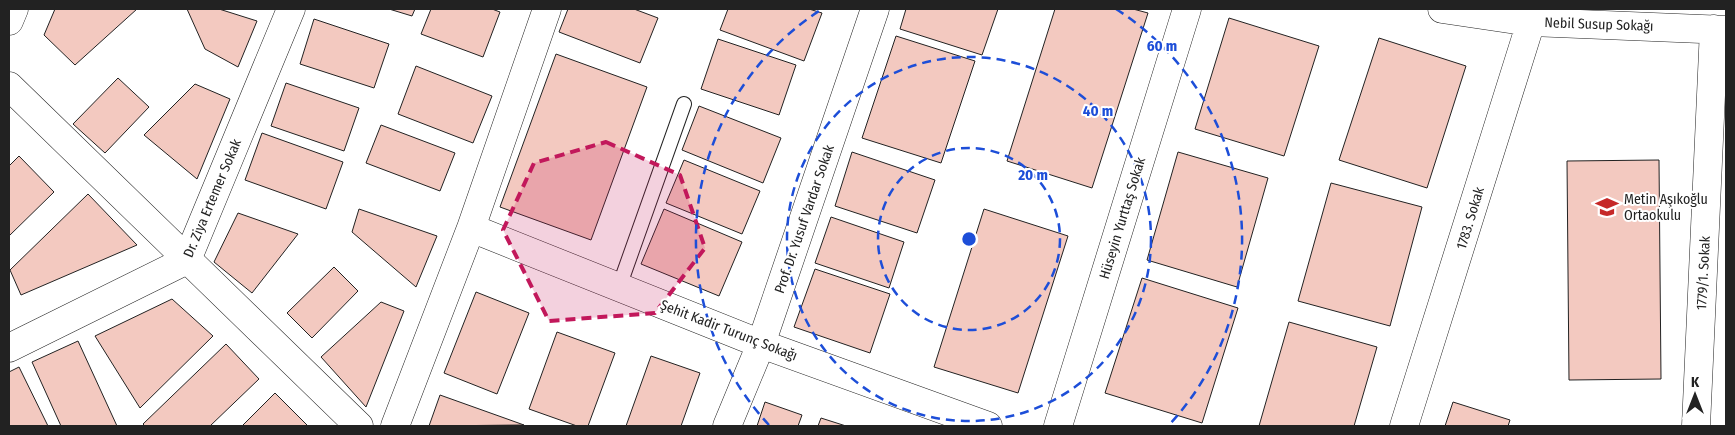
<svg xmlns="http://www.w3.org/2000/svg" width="1735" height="435" font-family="'Fira Sans Condensed',sans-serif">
<rect width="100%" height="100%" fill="#fff"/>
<path fill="#f3c9c0" stroke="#222" d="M 55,9 L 137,9 L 75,65 L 44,35 Z
M 187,9 L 219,9 L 257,21 L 238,67 L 205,49 Z
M 389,9 L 415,9 L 412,16 Z
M 431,9 L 492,9 L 500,12 L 483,57 L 421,34 Z
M 568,9 L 634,9 L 658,18 L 640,63 L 559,32 Z
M 728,9 L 809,9 L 822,13 L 804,61 L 720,30 Z
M 906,9 L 998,9 L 982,55 L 900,29 Z
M 1055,9 L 1133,9 L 1148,13 L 1092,188 L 1007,161 Z
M 1229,18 L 1319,46 L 1284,156 L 1195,129 Z
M 314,19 L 389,44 L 374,88 L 300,64 Z
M 896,36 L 975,61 L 941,163 L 862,138 Z
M 1379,38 L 1466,66 L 1427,188 L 1339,160 Z
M 718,39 L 796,65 L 779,115 L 701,89 Z
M 556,54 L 647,87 L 591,240 L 500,207 Z
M 416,66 L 492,96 L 473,143 L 398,114 Z
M 118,78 L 149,107 L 105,153 L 73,124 Z
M 286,83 L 359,108 L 344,151 L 271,126 Z
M 195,84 L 230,99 L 197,179 L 144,135 Z
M 699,106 L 781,138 L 763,183 L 682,150 Z
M 381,125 L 455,153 L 440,191 L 366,163 Z
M 262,133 L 343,162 L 326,209 L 245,180 Z
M 852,152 L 935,180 L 917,233 L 835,206 Z
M 1178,152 L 1268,178 L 1237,287 L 1147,260 Z
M 19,156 L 54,192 L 9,236 L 9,166 Z
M 684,160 L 760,191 L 742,234 L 666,203 Z
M 1659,160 L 1661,379 L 1569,380 L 1567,161 Z
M 1331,183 L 1422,207 L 1390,326 L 1298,301 Z
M 88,194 L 137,245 L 21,295 L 10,270 Z
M 359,209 L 437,236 L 416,287 L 352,232 Z
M 664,209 L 742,242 L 719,296 L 641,264 Z
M 984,209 L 1068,236 L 1018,393 L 934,367 Z
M 238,213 L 298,234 L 252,293 L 214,262 Z
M 831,217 L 904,242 L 889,288 L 815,263 Z
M 334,267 L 358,291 L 312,338 L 287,313 Z
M 815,269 L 890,294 L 870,353 L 794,327 Z
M 1142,278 L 1238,308 L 1202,423 L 1105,393 Z
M 476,292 L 529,313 L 497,394 L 444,373 Z
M 172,299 L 213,336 L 140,408 L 95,336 Z
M 381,302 L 404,311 L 366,407 L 321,357 Z
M 1289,322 L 1377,347 L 1354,426 L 1259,426 Z
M 557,332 L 615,353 L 588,426 L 577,426 L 529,409 Z
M 78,341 L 117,426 L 61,426 L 32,362 Z
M 226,344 L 259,379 L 210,426 L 145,426 L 143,424 Z
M 651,356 L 700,373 L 681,426 L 626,426 Z
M 19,367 L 48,426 L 9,426 L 9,372 Z
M 275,393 L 308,426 L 242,426 Z
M 440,395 L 524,425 L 429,426 Z
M 765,402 L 802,415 L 798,426 L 757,426 Z
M 1453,402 L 1510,420 L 1508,426 L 1445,426 Z
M 821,418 L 846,426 L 818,426 Z"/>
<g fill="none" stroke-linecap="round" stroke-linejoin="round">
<defs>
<path id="service" d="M 619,287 L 684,104"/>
<path id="minor" d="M 1442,9 L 1531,22 L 1726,30
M 9,21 L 14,9
M 9,86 L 359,426
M 471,228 L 761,344 L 988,426
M 9,348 L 187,260 L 291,9
M 395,426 L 471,228 L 547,9
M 727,426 L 761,344 L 875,9
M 1058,426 L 1187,9
M 1404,426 L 1535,9
M 1696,426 L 1714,29"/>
</defs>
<use href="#service" stroke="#222" stroke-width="16"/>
<use href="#minor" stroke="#222" stroke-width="29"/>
<use href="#service" stroke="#fff" stroke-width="14"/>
<use href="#minor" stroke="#fff" stroke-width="28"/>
</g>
<path fill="#c2185b" fill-opacity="0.2" stroke="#c2185b" stroke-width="4" stroke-dasharray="10 6" stroke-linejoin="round" d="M 606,142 L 680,175 L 705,248 L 655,313 L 549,321 L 503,230 L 534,163 Z"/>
<g fill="none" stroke="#1d4ed8" stroke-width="2.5" stroke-dasharray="9 6">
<circle cx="969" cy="239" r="91"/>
<circle cx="969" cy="239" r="182"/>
<path d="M769 425A273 273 0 0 1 822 9M1116 9A273 273 0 0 1 1169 425"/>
</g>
<defs>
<symbol id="school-bare" viewBox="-9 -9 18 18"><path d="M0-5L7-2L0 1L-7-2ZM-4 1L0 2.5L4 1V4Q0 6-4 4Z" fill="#c62828" stroke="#fff" stroke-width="2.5" paint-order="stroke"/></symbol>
</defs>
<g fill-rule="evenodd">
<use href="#school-bare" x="1591" y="191" width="32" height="32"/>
</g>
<g text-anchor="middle" stroke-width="4" stroke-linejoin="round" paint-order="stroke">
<g font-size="14" fill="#222" stroke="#fff">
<text transform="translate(1599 24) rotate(2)" y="5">Nebil Susup Sokağı</text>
<text transform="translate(212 198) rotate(-67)" y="5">Dr. Ziya Ertemer Sokak</text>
<text transform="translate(1122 218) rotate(-73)" y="5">Hüseyin Yurttaş Sokak</text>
<text transform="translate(1470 218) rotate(-73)" y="5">1783. Sokak</text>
<text transform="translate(804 219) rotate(-71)" y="5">Prof. Dr. Yusuf Vardar Sokak</text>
<text transform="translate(1703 273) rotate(-87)" y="5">1779/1. Sokak</text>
<text transform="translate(729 330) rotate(21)" y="5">Şehit Kadir Turunç Sokağı</text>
</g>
<g font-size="14" fill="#222" stroke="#fff" text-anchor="start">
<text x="1624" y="204">Metin Aşıkoğlu<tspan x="1624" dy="16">Ortaokulu</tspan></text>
</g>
</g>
<circle cx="969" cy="239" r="8" fill="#1d4ed8" stroke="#fff" stroke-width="2.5"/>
<g font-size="15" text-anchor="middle" font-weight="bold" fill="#1d4ed8" stroke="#fff" stroke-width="4" stroke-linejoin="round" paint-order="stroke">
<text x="1162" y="51">60 m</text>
<text x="1098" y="116">40 m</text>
<text x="1033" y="180">20 m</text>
</g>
<rect width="1735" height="435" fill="none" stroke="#222222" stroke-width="20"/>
<g transform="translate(1695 395)" stroke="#ffffff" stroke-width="4" paint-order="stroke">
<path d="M0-4L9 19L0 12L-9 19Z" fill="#222222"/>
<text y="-8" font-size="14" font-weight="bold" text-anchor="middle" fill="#222222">K</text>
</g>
</svg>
